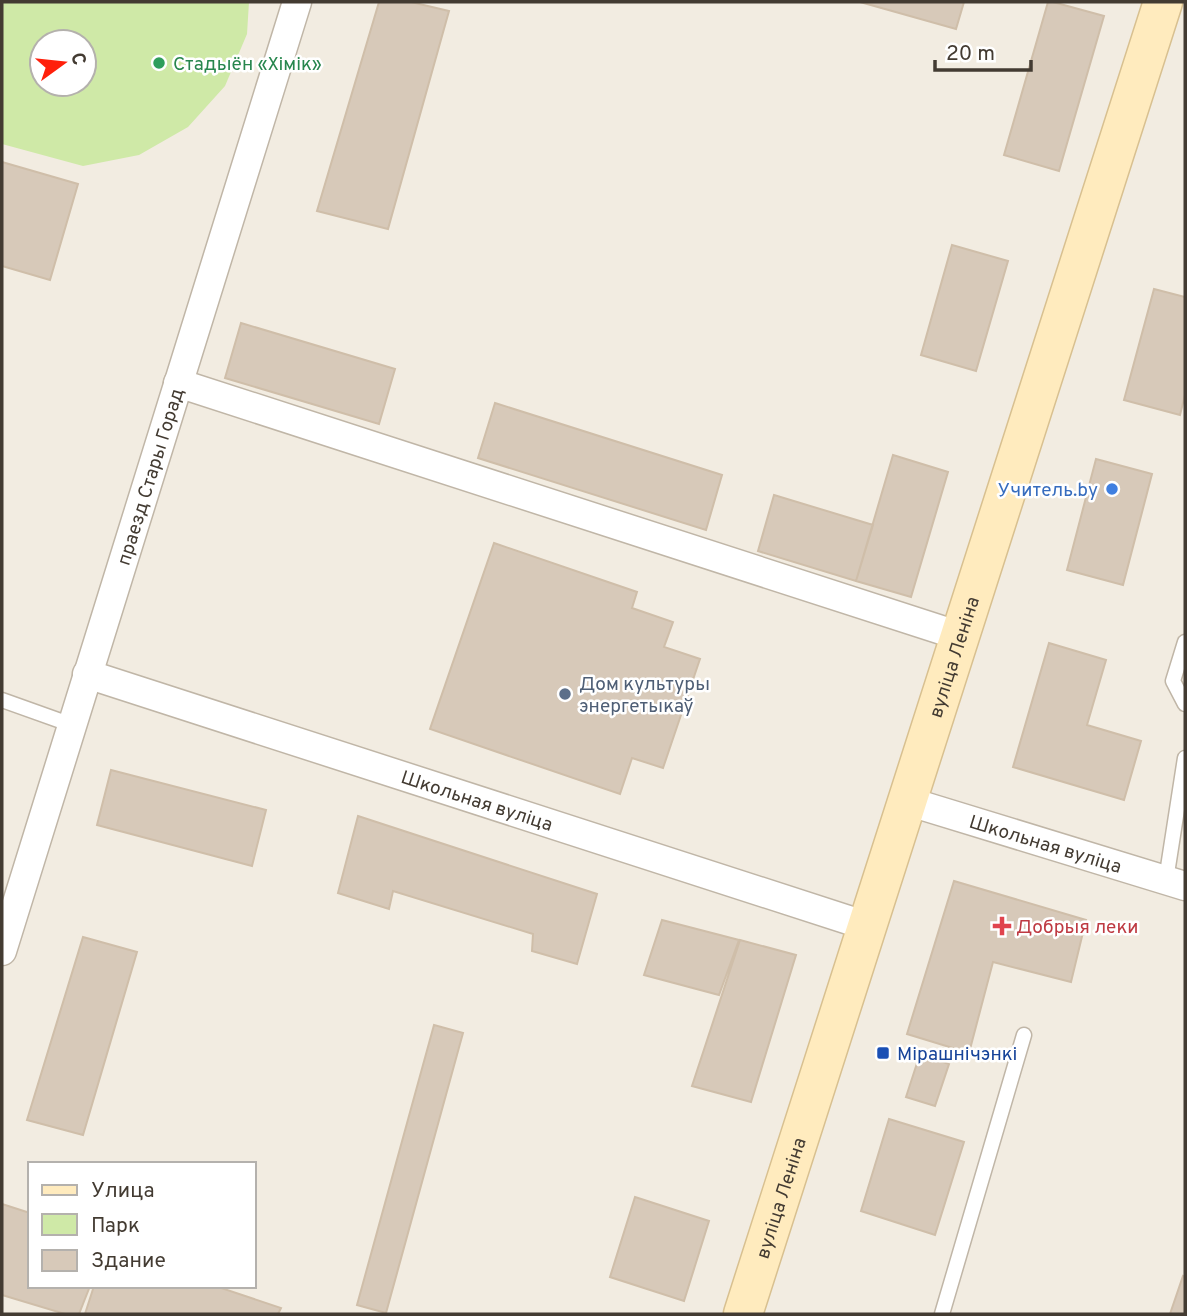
<svg xmlns="http://www.w3.org/2000/svg" width="1187" height="1316" font-family="Overpass,sans-serif">
<rect width="100%" height="100%" fill="#f2ece1"/>
<path fill="#cfe9a7" fill-rule="evenodd" d="M 2,2 L 249,2 L 247,34 L 225,86 L 188,127 L 139,155 L 83,166 L 2,144 ZM 42,42 L 84,42 L 84,84 L 42,84 Z"/>
<path fill="#d7c9b9" stroke="#cfbea9" stroke-width="2" d="M 379,2 L 411,2 L 449,11 L 388,229 L 317,211 Z
M 860,2 L 964,2 L 956,29 Z
M 1048,2 L 1053,2 L 1104,16 L 1059,171 L 1004,155 Z
M 2,162 L 78,184 L 50,280 L 2,266 Z
M 952,245 L 1008,261 L 976,371 L 921,355 Z
M 1154,289 L 1185,297 L 1185,395 L 1180,415 L 1124,400 Z
M 241,323 L 395,369 L 379,424 L 225,378 Z
M 495,403 L 722,475 L 706,530 L 478,458 Z
M 893,455 L 948,472 L 911,597 L 856,581 Z
M 1096,459 L 1152,474 L 1123,585 L 1067,570 Z
M 774,495 L 873,525 L 856,581 L 758,551 Z
M 494,543 L 637,592 L 632,608 L 673,622 L 664,647 L 700,659 L 663,768 L 632,758 L 620,794 L 430,729 Z
M 1049,643 L 1106,660 L 1087,725 L 1141,741 L 1124,800 L 1013,767 Z
M 111,770 L 266,810 L 252,866 L 97,825 Z
M 358,816 L 597,894 L 577,964 L 532,951 L 533,934 L 393,891 L 389,909 L 338,893 Z
M 954,881 L 1086,920 L 1071,982 L 993,962 L 969,1053 L 907,1034 Z
M 662,920 L 739,940 L 719,995 L 644,975 Z
M 83,937 L 137,952 L 83,1135 L 27,1120 Z
M 740,940 L 796,955 L 751,1102 L 692,1086 Z
M 434,1025 L 463,1033 L 386,1313 L 357,1305 Z
M 920,1054 L 949,1064 L 935,1106 L 906,1097 Z
M 889,1119 L 964,1142 L 935,1235 L 861,1211 Z
M 635,1197 L 709,1221 L 684,1301 L 610,1277 Z
M 2,1204 L 30,1213 L 30,1286 L 90,1286 L 79,1314 L 65,1314 L 2,1295 Z
M 1183,1276 L 1185,1277 L 1185,1314 L 1170,1314 Z
M 94,1286 L 222,1286 L 221,1288 L 281,1308 L 278,1314 L 85,1314 Z"/>
<g fill="none" stroke-linecap="round" stroke-linejoin="round">
<defs>
<path id="lane" d="M 1185,642 L 1173,681 L 1185,704
M 2,700 L 72,725
M 1166,880 L 1185,758
M 942,1314 L 1024,1035"/>
<g id="street">
<path d="M 178,383 L 960,636"/>
<path id="s1" d="M 87,674 L 867,926"/>
<path id="s2" d="M 907,801 L 1185,886"/>
<path id="s3" d="M 2,951 L 297,2"/>
</g>
<g id="secondary">
<path id="s4" d="M 743,1314 L 1163,2"/>
</g>
</defs>
<use href="#lane" stroke="#c0b6a7" stroke-width="17"/>
<use href="#street" stroke="#c0b6a7" stroke-width="31"/>
<use href="#secondary" stroke="#d8c090" stroke-width="41"/>
<use href="#lane" stroke="#fff" stroke-width="14"/>
<use href="#street" stroke="#fff" stroke-width="28"/>
<use href="#secondary" stroke="#ffebbe" stroke-width="38"/>
</g>
<circle fill="#2e9e5b" stroke="#fff" stroke-width="2.5" cx="159" cy="63" r="7"/>
<circle fill="#3f7fe0" stroke="#fff" stroke-width="2.5" cx="1112" cy="489" r="7"/>
<circle fill="#5c6f8a" stroke="#fff" stroke-width="2.5" cx="565" cy="694" r="7"/>
<path fill="#e0444e" stroke="#fff" stroke-width="2.5" d="M998.5 915.5h7v7h7v7h-7v7h-7v-7h-7v-7h7z"/>
<rect fill="#1a4fb4" stroke="#fff" stroke-width="2.5" x="876" y="1046" width="14" height="14" rx="3.5"/>
<g text-anchor="middle" stroke-width="5" stroke-linejoin="round" paint-order="stroke">
<g font-size="19" fill="#27864d" stroke="#fff" text-anchor="start">
<text x="173" y="70">Стадыён «Хімік»</text>
</g>
<g font-size="19" fill="#433b32" stroke="#fff">
<text dy="7" stroke="none"><textPath href="#s3" startOffset="497">праезд Стары Горад</textPath></text>
<text dy="7" stroke="none"><textPath href="#s4" startOffset="690">вуліца Леніна</textPath></text>
<text dy="7" stroke="none"><textPath href="#s1" startOffset="410">Школьная вуліца</textPath></text>
<text dy="7" stroke="none"><textPath href="#s2" startOffset="145">Школьная вуліца</textPath></text>
<text dy="7" stroke="none"><textPath href="#s4" startOffset="122">вуліца Леніна</textPath></text>
</g>
<g font-size="19" fill="#366cbe" stroke="#fff" text-anchor="end">
<text x="1098" y="496">Учитель.by</text>
</g>
<g font-size="19" fill="#4e5e75" stroke="#fff" text-anchor="start">
<text x="579" y="690">Дом культуры<tspan x="579" dy="22">энергетыкаў</tspan></text>
</g>
<g font-size="19" fill="#be3a42" stroke="#fff" text-anchor="start">
<text x="1016" y="933">Добрыя леки</text>
</g>
<g font-size="19" fill="#164399" stroke="#fff" text-anchor="start">
<text x="897" y="1060">Мірашнічэнкі</text>
</g>
</g>
<rect width="1187" height="1316" fill="none" stroke="#433b32" stroke-width="7"/>
<rect x="28" y="1162" width="228" height="126" fill="#ffffff" stroke="#b4b1ad" stroke-width="2"/>
<rect x="42" y="1185" width="35" height="10" fill="#ffebbe" stroke="#b4b1ad" stroke-width="2"/>
<text x="91" y="1197" font-size="21" fill="#433b32">Улица</text>
<rect x="42" y="1214" width="35" height="21" fill="#cfe9a7" stroke="#b4b1ad" stroke-width="2"/>
<text x="91" y="1232" font-size="21" fill="#433b32">Парк</text>
<rect x="42" y="1250" width="35" height="21" fill="#d7c9b9" stroke="#b4b1ad" stroke-width="2"/>
<text x="91" y="1267" font-size="21" fill="#433b32">Здание</text>
<g transform="translate(63 63) rotate(75)"><circle r="33" fill="#ffffff" stroke="#b4b1ad" stroke-width="2"/>
<path d="M0-5L12 26L0 18L-12 26Z" fill="#ff200b"/>
<text y="-10" font-size="19" font-weight="bold" text-anchor="middle" fill="#433b32">С</text>
</g>
<path d="M935 60v10h96v-10" fill="none" stroke="#433b32" stroke-width="3.5"/>
<text x="946" y="60" font-size="21" fill="#433b32" stroke="#ffffff" stroke-width="5" paint-order="stroke">20 m</text>
</svg>
